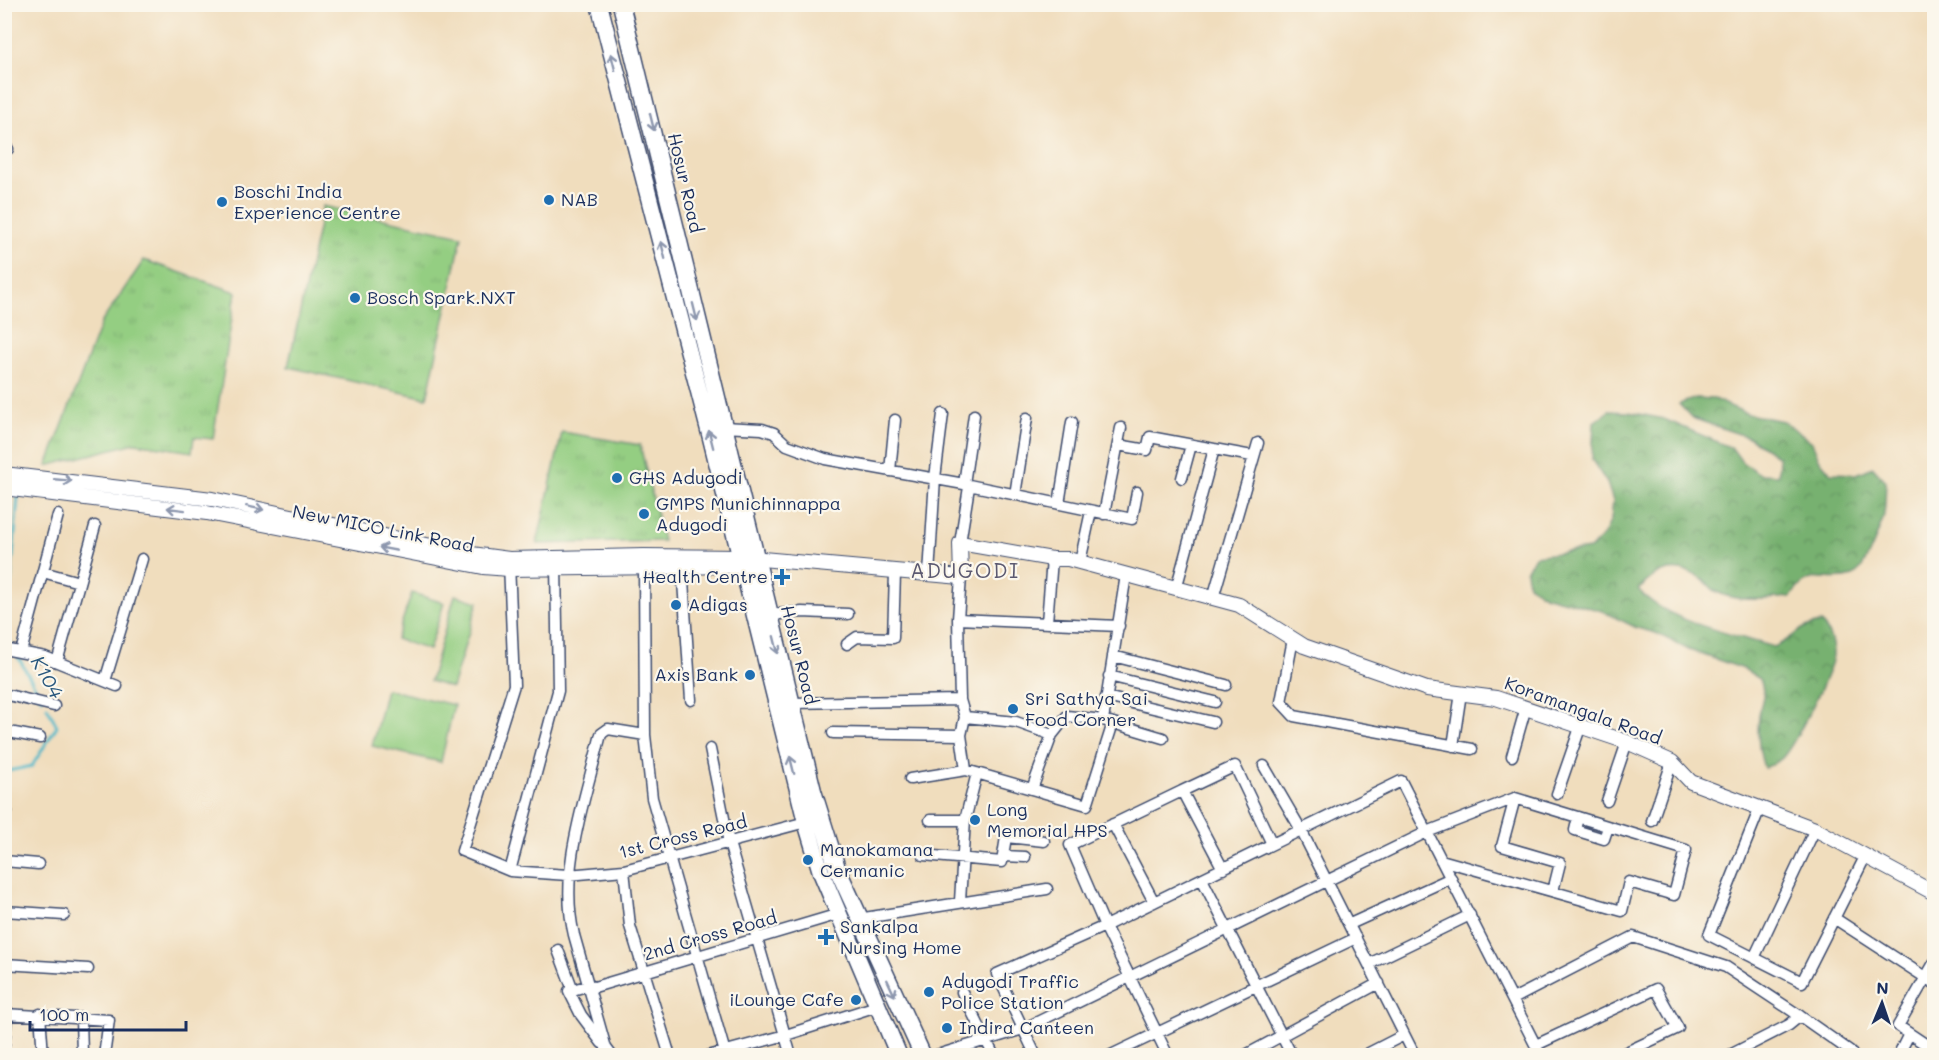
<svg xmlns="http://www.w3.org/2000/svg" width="1939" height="1060" font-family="Mali,sans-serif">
<defs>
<pattern id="grass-tufts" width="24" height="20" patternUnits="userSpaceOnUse" patternTransform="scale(1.5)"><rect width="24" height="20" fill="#94ce82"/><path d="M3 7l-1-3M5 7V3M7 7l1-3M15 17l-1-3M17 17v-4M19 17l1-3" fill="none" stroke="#7fb173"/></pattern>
<pattern id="forest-crowns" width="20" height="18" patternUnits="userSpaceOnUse" patternTransform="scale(1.5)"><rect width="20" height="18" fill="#77b170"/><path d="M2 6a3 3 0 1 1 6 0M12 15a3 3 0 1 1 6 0" fill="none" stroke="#61905f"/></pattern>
</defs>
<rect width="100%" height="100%" fill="#fbf7ec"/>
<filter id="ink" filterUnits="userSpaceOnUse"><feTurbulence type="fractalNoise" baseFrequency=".0167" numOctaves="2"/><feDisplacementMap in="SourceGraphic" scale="12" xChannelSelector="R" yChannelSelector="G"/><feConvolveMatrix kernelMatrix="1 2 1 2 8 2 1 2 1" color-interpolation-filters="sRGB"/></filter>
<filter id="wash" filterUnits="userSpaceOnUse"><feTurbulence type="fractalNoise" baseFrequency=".008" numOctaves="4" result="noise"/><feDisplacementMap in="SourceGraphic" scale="24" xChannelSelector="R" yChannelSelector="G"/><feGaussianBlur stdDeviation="1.35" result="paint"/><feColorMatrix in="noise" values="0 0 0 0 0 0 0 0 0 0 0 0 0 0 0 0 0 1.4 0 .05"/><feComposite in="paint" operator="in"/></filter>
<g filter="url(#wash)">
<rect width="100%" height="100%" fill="#f0ddbd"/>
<path fill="url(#grass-tufts)" stroke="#587e70" stroke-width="1.5" d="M 323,206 L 462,236 L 427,398 L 288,367 Z
M 144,260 L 236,292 L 213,439 L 194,437 L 192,452 L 135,443 L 47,466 L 101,323 Z
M 562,432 L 640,445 L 663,541 L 537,544 Z"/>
<path fill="url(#forest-crowns)" stroke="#497067" stroke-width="1.5" d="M 1696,398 L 1714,399 L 1748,414 L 1783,421 L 1812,442 L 1819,459 L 1831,473 L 1857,474 L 1873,467 L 1886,481 C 1885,493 1886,507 1883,519 C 1879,531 1864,572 1853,576 C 1827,585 1811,565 1791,597 C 1768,599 1738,603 1717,592 C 1712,590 1708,583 1703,580 C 1679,562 1657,568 1639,590 C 1666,622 1734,634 1774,647 C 1797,637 1797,626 1822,623 C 1829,634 1833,641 1833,654 C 1833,670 1793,748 1781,759 C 1776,763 1769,765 1764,768 C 1758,750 1757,734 1759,716 C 1761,696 1767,700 1760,679 L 1744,669 L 1689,650 L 1656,633 L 1637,628 L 1602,611 L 1544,595 L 1528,585 L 1526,571 L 1535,556 L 1590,549 L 1603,536 L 1611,520 L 1613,501 L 1607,483 L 1592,460 L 1594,422 L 1609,411 L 1629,412 L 1664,419 L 1732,448 L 1742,462 L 1760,474 L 1778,475 L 1779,457 L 1748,437 L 1692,418 L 1679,404 Z"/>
<path fill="#94ce82" stroke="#587e70" stroke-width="1.5" d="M 412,593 L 444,603 L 429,650 L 396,639 Z
M 455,595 L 478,602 L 452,688 L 430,681 Z
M 386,689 L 454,705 L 441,762 L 372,746 Z"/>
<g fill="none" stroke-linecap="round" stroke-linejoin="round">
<path stroke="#4bb7c8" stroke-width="3" d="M 13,647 L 6,635 L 18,497
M 17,655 L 42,699
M 4,772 L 32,766 L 57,726 L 47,707"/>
</g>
</g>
<g filter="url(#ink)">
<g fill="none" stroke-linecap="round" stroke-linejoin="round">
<defs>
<path id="minor" d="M 4,148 L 8,149
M 723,427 L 762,429 L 774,433 L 787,445 L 825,459 L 964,484 L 1132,519 L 1137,492
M 1118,445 L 1147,450 L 1150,437 L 1214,449
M 890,471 L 895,420
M 1182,478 L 1191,445
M 964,484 L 974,415
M 1015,495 L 1027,418
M 1059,504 L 1072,422
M 1104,514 L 1121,428
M 960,543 L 969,487
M 1080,562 L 1091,511
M 509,563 L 514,685 L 462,851 L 510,871 L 568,875 L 624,870 L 806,822
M 644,566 L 645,735 L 652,798 L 726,1056
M 682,566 L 691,700
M 43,572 L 79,582
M 929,575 L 935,478 L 943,414
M 1126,575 L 1103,720 L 1163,738
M 961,577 L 958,619 L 960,700 L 965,717 L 961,735 L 966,770
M 1176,589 L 1214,449 L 1252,456
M 1213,598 L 1258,443
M 769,615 L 802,612 L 848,614
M 958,619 L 1119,626
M 1047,622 L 1052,559
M 1293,639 L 1281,702 L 1294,716 L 1472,749
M 847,644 L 857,637 L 893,638 L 895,573
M 4,649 L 45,657 L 117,686
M 21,652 L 58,515
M 1113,656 L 1226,685
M 57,662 L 95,526
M 1109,676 L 1215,702
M 105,681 L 142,559
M 4,694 L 54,706
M 1106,697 L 1213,722
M 791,703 L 960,700
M 965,717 L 1016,722 L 1052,735
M 4,731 L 40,738
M 833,733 L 961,735
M 1453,746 L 1461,693
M 710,749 L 729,843 L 791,1056
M 1512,756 L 1526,707
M 1264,766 L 1300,828 L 1415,1056
M 910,779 L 966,770 L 1087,805 L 1113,723
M 1032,789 L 1052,735 L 1067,716 L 1103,720
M 1182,791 L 1235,766 L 1272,844
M 1557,794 L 1581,725
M 1515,798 L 1502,846 L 1560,863 L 1553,891
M 1607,801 L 1627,742
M 1759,810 L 1709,935 L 1802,982 L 1866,855
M 4,812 L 7,812
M 1578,817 L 1575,830 L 1604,839 L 1608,827
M 930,820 L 965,820
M 1652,821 L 1672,762
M 1113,824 L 1154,902
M 923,855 L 1002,862 L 1006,837 L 1044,841
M 1004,856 L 1025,857
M 4,861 L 38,864
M 624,870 L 630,926 L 670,1056
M 510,871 L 558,691 L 556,563
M 1202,879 L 1292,1056
M 960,901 L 965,820 L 977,773
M 4,911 L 64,915
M 1834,918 L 1934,983
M 858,919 L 1047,889
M 1350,924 L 1451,878
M 558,950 L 573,990
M 1754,958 L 1815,829
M 1934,963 L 1898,1026 L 1934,1050
M 4,964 L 88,969
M 1369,964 L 1470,915
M 590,985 L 569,991 L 581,1015 L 602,1043
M 591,988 L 839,914
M 962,992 L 994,1056
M 1513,999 L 1633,937 L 1726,967 L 1800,1016 L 1789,1025 L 1728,1056
M 4,1014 L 109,1020 L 104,1056
M 40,1014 L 43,1055
M 1800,1016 L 1850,1051 L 1853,1056
M 81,1018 L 82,1054
M 4,1045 L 7,1014
M 1536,1045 L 1656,989 L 1678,1028 L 1618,1056
M 612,1056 L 606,1048 L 574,935 C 558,870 586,797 601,734 L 608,729 L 645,735
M 708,1056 L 786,1035 L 877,1006
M 934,1056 L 1023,1029 L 1427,832 L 1515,798 L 1686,850 L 1674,895 L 1629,882 L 1622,911 L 1441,860
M 1036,1056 L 997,974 L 1105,926 L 1401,781 L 1541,1056
M 1109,1056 L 1356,938
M 1168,1056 L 1105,926 L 1070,845 L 1182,791 L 1223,869
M 1244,1056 L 1379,983
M 1363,1056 L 1404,1035
M 1898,1056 L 1909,1034"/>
<path id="tertiary" d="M 4,474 L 212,499 L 464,553 L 509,559 L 644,556 L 740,557 L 961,577 L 960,543 L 1052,559 L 1068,559 L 1239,605 L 1304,646 L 1427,689 L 1496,698 L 1627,742 L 1672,762 L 1691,782 L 1815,829 L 1934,893
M 4,488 L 207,513 L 483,567 L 509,569 L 740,566"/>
<path id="primary" d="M 599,4 L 711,438 L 806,822 L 821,872 L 899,1056
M 621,4 L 813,791 L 837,868 L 923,1056"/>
</defs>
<use href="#minor" stroke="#3b496c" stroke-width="13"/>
<use href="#tertiary" stroke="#3b496c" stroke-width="16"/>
<use href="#primary" stroke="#3b496c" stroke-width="19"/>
<use href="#minor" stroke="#fff" stroke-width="10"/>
<use href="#tertiary" stroke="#fff" stroke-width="14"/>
<use href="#primary" stroke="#fff" stroke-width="16"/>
</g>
<defs><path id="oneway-shaft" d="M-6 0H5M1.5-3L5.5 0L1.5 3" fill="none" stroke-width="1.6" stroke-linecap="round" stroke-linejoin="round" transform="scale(1.5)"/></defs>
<g stroke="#8d97ae">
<use href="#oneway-shaft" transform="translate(613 62) rotate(-104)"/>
<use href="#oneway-shaft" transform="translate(652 122) rotate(76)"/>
<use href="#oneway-shaft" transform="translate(663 250) rotate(-104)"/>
<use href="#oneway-shaft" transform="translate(695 312) rotate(76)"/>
<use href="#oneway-shaft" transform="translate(711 439) rotate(-104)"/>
<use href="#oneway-shaft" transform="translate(63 480) rotate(5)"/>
<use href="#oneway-shaft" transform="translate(255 508) rotate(12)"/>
<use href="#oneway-shaft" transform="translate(176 509) rotate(-173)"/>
<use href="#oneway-shaft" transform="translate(388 549) rotate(-169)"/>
<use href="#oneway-shaft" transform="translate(776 645) rotate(76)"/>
<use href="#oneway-shaft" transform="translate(792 765) rotate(-104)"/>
<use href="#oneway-shaft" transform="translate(891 988) rotate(65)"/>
</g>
</g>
<g fill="#1f6fb2" stroke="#fbf7ec" stroke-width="2">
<circle cx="549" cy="200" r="6"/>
<circle cx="222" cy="202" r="6"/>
<circle cx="355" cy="298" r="6"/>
<circle cx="617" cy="478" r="6"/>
<circle cx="644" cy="514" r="6"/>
<path d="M779 568h6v6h6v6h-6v6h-6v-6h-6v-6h6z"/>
<circle cx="676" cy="605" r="6"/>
<circle cx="750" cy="675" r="6"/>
<circle cx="1013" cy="709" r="6"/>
<circle cx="975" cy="820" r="6"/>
<circle cx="808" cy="860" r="6"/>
<path d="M823 928h6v6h6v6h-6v6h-6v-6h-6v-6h6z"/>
<circle cx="929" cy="992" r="6"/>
<circle cx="856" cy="1000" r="6"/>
<circle cx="947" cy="1028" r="6"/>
</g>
<g text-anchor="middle" stroke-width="4.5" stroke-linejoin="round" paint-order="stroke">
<g font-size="18" fill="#1b2f5e" stroke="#fbf7ec">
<text transform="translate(685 183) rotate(77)" y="6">Hosur Road</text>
<text transform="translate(383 529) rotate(11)" y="6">New MICO Link Road</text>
<text transform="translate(799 655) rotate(76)" y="6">Hosur Road</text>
<text transform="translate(1583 711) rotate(20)" y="6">Koramangala Road</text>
<text transform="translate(683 837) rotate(-14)" y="6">1st Cross Road</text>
<text transform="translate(710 936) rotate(-16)" y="6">2nd Cross Road</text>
</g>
<g font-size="18" fill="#1b2f5e" stroke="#fbf7ec" text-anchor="start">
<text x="234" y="198">Boschi India<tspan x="234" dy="21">Experience Centre</tspan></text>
<text x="561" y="206">NAB</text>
<text x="367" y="304">Bosch Spark.NXT</text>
<text x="629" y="484">GHS Adugodi</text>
<text x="656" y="510">GMPS Munichinnappa<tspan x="656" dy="21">Adugodi</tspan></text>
<text x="768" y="583" text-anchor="end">Health Centre</text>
<text x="688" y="611">Adigas</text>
<text x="738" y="681" text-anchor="end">Axis Bank</text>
<text x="1025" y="705">Sri Sathya Sai<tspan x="1025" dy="21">Food Corner</tspan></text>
<text x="987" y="816">Long<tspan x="987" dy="21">Memorial HPS</tspan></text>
<text x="820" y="856">Manokamana<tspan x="820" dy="21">Cermanic</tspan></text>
<text x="840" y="933">Sankalpa<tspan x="840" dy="21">Nursing Home</tspan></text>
<text x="941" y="988">Adugodi Traffic<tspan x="941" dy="21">Police Station</tspan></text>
<text x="844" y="1006" text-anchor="end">iLounge Cafe</text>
<text x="959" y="1034">Indira Canteen</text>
</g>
<g font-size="20" font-style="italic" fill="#29587e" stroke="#fbf7ec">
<text transform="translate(47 677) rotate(61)" y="7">K104</text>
</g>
<g font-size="21" letter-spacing="1.5" fill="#5c5a71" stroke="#fbf7ec">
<text x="965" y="578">ADUGODI</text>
</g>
</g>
<rect width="1939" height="1060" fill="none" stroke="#fbf7ec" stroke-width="24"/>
<g transform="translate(1882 1003) rotate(2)" stroke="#fbf7ec" stroke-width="4.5" paint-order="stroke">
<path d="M0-4.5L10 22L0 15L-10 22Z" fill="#1b2f5e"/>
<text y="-9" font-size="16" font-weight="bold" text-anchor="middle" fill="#1b2f5e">N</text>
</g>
<path d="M30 1021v9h156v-9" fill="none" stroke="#1b2f5e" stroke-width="3"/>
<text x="39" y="1021" font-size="18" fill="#1b2f5e" stroke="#fbf7ec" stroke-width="4.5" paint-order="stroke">100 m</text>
</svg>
